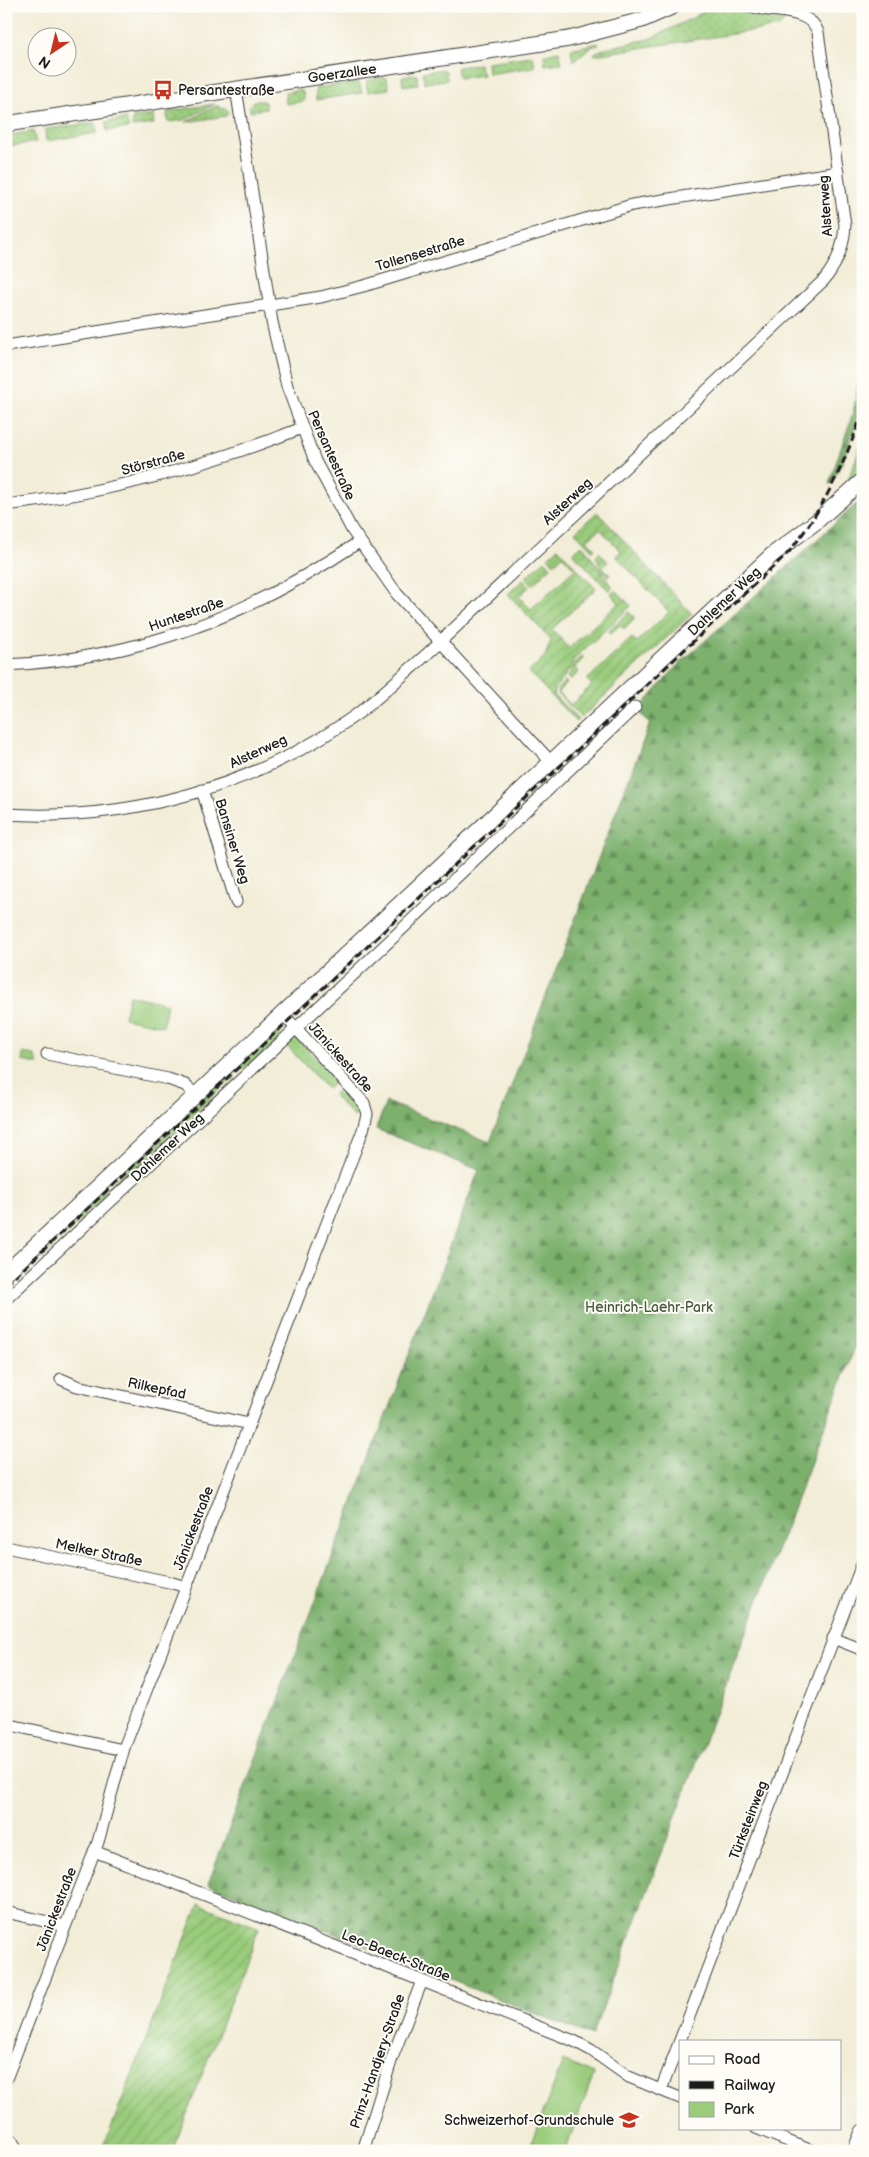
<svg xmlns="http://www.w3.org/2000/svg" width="869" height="2157" font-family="'Balsamiq Sans',sans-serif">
<defs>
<pattern id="grass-dots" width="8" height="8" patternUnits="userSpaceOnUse" patternTransform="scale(1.25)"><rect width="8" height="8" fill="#9acc7c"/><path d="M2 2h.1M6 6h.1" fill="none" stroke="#84af6b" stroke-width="1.8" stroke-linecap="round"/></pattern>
<pattern id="forest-firs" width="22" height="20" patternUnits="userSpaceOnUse" patternTransform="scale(1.25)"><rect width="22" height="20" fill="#7bb06c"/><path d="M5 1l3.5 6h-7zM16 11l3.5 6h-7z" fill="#648e58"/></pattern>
<pattern id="garden-furrows" width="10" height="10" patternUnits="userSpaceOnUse" patternTransform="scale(1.25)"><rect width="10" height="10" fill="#9acc7c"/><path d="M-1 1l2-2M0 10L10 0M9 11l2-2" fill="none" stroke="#84af6b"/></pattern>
</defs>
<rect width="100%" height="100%" fill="#fdfcf7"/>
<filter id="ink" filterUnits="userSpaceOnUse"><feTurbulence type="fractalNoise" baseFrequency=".02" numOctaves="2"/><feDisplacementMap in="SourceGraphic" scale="10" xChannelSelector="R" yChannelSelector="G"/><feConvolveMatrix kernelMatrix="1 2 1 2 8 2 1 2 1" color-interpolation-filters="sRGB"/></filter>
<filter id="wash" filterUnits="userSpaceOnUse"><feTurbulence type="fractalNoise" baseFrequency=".0096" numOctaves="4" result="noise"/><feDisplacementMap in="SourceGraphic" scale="20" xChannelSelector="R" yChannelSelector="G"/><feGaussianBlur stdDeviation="1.12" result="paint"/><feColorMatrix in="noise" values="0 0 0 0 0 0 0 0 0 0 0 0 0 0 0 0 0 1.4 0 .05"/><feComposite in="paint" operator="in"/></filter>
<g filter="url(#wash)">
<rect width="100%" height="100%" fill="#f2edd7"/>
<path fill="url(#grass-dots)" stroke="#5b744c" d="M 712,6 L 733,6 L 751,15 L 785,21 L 779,27 L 594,55 L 596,52 L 610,47 L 649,39 L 695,17 Z
M 598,43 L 599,45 L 591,47 L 573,61 L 571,49 Z
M 559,51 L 562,63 L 545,65 L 544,54 Z
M 531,56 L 533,57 L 535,67 L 488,74 L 487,62 Z
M 479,64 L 483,75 L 459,78 L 457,69 L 458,67 Z
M 443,69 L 446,71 L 447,80 L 424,83 L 423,72 Z
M 415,74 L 417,75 L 418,84 L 403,86 L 402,78 L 403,76 Z
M 385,77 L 387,79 L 389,89 L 368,92 L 366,83 L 368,80 Z
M 357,82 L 360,84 L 362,93 L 316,100 L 316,88 Z
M 300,90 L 303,92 L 304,101 L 286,104 L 285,92 Z
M 259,100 L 265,102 L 266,108 L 250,112 L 250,105 L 254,101 Z
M 215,104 L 184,120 L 168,122 L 167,114 L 169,111 Z
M 216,106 L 219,106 L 220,109 L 225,108 L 229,113 L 226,116 L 186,122 Z
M 153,115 L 154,124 L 132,127 L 133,118 Z
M 126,119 L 129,128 L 107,131 L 106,122 Z
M 93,123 L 96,124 L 97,133 L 46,141 L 45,131 L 46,129 Z
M 33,131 L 36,142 L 6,147 L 6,136 Z
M 863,441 L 863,471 L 845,487 Z
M 276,1026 L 282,1032 L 279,1035 L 281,1038 L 245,1070 L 237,1065 Z
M 295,1036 L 337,1080 L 327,1089 L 286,1045 Z
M 23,1053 L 34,1055 L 38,1064 L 22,1061 Z
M 232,1071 L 235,1078 L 231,1082 L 226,1083 L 97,1207 L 90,1209 L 87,1207 Z
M 342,1086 L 359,1108 L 360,1112 L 354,1117 L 333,1095 Z
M 82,1212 L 86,1216 L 82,1221 L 80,1220 L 63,1237 L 57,1235 Z
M 51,1240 L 54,1246 L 6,1292 L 6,1280 L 48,1241 Z"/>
<path fill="url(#forest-firs)" stroke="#4c6644" d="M 863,356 L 863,404 L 843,461 L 831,484 L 829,484 L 853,413 Z
M 863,498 L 863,1326 L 592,2036 L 208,1884 L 479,1170 L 376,1129 L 386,1102 L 490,1142 L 650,723 L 638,711 L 676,667 Z"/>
<path fill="#9acc7c" stroke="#5b744c" d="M 129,995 L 167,1004 L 163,1026 L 124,1018 Z
M 563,2061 L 594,2074 L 565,2151 L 528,2151 Z"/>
<path fill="url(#garden-furrows)" stroke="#5b744c" d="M 597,512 L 692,614 L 581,718 L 558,694 L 557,690 L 565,681 L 567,683 L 558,692 L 571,705 L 592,685 L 587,680 L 632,638 L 637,642 L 669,612 L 616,556 L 621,551 L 600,529 L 587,540 L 595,548 L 593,551 L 575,532 Z
M 582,545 C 594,558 601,574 613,587 L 609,591 L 573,553 Z
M 558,548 L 596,589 L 552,629 L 569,648 L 619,603 L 611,594 L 616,590 L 631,606 L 575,658 L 565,676 L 554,689 L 554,695 L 578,720 L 576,722 L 529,672 L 545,656 L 551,640 L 508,594 L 523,580 L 529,587 L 519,597 L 531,609 L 575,569 L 563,556 L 554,564 L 548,557 Z
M 599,552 L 608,562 L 603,567 L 610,575 L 608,577 L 601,570 L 596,555 Z
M 545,560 L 551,567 L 532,585 L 525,578 Z
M 629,612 L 635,618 L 624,629 L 620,625 L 610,634 L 608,632 Z
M 582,656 L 584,658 L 575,667 L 579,672 L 570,680 L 568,678 L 573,665 Z
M 199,1904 L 259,1928 L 179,2134 L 172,2151 L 102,2151 Z"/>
</g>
<g filter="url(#ink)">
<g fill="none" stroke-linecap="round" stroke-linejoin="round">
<defs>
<path id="minor" d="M 236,88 L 272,322 L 287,386 L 315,461 L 352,530 L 397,594 L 551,762
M 6,346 L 321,297 L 367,285 L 632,205 L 838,172
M 6,505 C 109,493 206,466 302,428
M 6,665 C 138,659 250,615 359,542
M 202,790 L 236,902
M 6,814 C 130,822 259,786 360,712 C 383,694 404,674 426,655 L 824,280 C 838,263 844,246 845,225 L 818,32 C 809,7 772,14 751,6
M 47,1054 L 168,1079 L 185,1085 L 196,1095
M 6,1299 L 399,932 L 635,707
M 61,1379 L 77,1386 L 249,1424
M 6,1547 L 169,1582 L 186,1587
M 833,1638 L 863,1650
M 6,1724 L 123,1750
M 94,1851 L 574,2041 L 591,2050 L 629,2077 L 680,2098
M 6,1912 L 65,1926
M 6,2079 L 98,1842 L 124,1748 L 363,1130 L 367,1114 L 364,1103 L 283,1014
M 661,2090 L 863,1562
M 756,2128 L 812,2151
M 6,2131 L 18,2151
M 363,2151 L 392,2058 L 422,1981"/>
<path id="secondary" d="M 6,124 L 569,39 L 642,20 L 674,6
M 6,1273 L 772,555 L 817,521 L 863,480
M 855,2151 L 863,2132"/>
</defs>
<use href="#minor" stroke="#3c3b38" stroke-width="13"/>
<use href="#secondary" stroke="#3c3b38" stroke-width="17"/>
<use href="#minor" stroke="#fff" stroke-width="11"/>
<use href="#secondary" stroke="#fff" stroke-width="15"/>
<path stroke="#1c1c1c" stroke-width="3" stroke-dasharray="8 4" stroke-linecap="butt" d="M 6,1285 L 789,552 C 826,505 842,468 863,412"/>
</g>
</g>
<defs>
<symbol id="bus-bare" viewBox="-9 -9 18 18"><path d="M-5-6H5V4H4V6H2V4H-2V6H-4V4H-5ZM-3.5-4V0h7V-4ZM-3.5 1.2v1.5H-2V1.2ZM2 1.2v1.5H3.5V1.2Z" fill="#c8321e" stroke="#fdfcf7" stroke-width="2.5" paint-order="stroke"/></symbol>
<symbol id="school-bare" viewBox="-9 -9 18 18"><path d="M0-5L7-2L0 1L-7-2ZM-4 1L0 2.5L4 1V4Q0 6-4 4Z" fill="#c8321e" stroke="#fdfcf7" stroke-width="2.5" paint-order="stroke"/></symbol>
</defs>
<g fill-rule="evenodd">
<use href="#bus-bare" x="149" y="76" width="28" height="28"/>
<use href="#school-bare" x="615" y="2106" width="28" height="28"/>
</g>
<g text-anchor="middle" stroke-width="4" stroke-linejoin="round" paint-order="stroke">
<g font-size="14" fill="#1c1c1c" stroke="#fdfcf7">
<text transform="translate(342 73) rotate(-8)" y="5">Goerzallee</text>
<text transform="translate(825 206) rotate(-94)" y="5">Alsterweg</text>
<text transform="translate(420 253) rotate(-17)" y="5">Tollensestraße</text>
<text transform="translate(332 455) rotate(66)" y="5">Persantestraße</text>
<text transform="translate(153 462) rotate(-15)" y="5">Störstraße</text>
<text transform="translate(567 501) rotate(-43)" y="5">Alsterweg</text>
<text transform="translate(724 601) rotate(-43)" y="5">Dahlemer Weg</text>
<text transform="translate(186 614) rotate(-19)" y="5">Huntestraße</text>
<text transform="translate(258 751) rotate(-25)" y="5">Alsterweg</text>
<text transform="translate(233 841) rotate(73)" y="5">Bansiner Weg</text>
<text transform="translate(341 1057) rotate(48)" y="5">Jänickestraße</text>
<text transform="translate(167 1147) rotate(-43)" y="5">Dahlemer Weg</text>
<text transform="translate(157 1388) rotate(12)" y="5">Rilkepfad</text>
<text transform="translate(193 1528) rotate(-69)" y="5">Jänickestraße</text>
<text transform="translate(99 1552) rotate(12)" y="5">Melker Straße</text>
<text transform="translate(748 1820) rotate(-69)" y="5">Türksteinweg</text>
<text transform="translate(56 1909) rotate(-69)" y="5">Jänickestraße</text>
<text transform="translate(396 1955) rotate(22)" y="5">Leo-Baeck-Straße</text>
<text transform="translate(377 2061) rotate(-71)" y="5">Prinz-Handjery-Straße</text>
</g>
<g font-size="14" fill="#1c1c1c" stroke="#fdfcf7" text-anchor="start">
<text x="178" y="95">Persantestraße</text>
<text x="614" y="2125" text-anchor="end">Schweizerhof-Grundschule</text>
</g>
<g font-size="14" fill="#485a3e" stroke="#fdfcf7">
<text x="649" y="1312">Heinrich-Laehr-Park</text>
</g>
</g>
<rect width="869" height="2157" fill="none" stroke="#fdfcf7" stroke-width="25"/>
<rect x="679" y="2040" width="162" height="90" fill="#fdfcf7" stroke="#a3a29f"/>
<rect x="689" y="2056" width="25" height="8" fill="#ffffff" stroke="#a3a29f"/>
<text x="724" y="2064" font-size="15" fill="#1c1c1c">Road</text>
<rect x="689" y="2081" width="25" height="8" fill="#1c1c1c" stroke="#a3a29f"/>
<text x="724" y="2090" font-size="15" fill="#1c1c1c">Railway</text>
<rect x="689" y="2102" width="25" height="15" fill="#9acc7c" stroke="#a3a29f"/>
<text x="724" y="2114" font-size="15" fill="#1c1c1c">Park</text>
<g transform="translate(52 52) rotate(215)"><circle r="24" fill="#fdfcf7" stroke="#a3a29f"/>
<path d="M0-4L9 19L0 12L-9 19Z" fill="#c8321e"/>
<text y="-8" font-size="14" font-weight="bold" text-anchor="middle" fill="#1c1c1c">N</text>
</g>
</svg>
